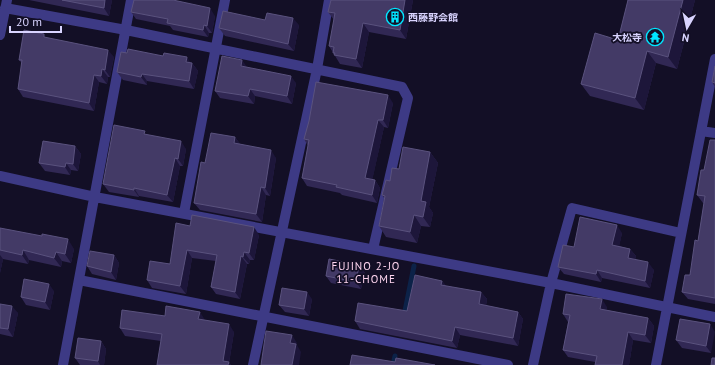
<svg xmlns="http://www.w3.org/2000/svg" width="715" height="365" font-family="'PT Sans','Noto Sans JP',sans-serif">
<rect width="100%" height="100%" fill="#130f26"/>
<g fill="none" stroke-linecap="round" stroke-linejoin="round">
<path stroke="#0c2248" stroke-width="5" d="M 404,316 L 414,266
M 393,365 L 395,356"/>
<path stroke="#3d3a85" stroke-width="10" d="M 5,8 L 126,30 L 402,87 L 408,98 L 373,249
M 0,35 L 7,0
M 701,131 L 715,133
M 0,176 L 95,197 L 551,283 L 715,317
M 184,213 L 225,0
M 79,280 L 508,365
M 63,365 L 131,0
M 253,365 L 317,69 L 329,0
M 533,365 L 551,283 L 572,208 L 681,233
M 656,365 L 715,59"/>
</g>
<path fill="#312854" d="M 29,0 L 112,0 L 109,16 Z
M 331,0 L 413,0 L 406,39 L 369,32 L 362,68 L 340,64 L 329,46 L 334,20 L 328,12 Z
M 627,0 L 695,0 L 677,69 L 656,63 L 644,110 L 590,96 L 581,84 L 618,40 L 628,1 Z
M 131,12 L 215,16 L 212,33 L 209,33 L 208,37 L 173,30 L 170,26 L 136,19 Z
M 299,25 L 294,51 L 225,36 L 219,28 Z
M 47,38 L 114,57 L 110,77 L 108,77 L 107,84 L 99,82 L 94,111 L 23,97 L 18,89 L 22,63 L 19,60 Z
M 190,63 L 192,63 L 198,71 L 194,89 L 147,81 L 147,85 L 123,80 L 117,72 Z
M 715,66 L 715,87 L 712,82 Z
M 247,67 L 296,83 L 292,104 L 255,96 L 254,104 L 220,98 L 215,91 Z
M 393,103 L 388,128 L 384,127 L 372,180 L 375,180 L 380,188 L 377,203 L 342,195 L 340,193 L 307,186 L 302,178 L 308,146 L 304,139 Z
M 147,135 L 186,149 L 183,166 L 180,166 L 173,202 L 139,196 L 139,197 L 109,192 L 103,184 Z
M 235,137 L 240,144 L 276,158 L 270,196 L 266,195 L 262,222 L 200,210 L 194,203 L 205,163 Z
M 715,140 L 715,304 L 688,299 L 682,292 L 690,275 L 698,241 L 704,203 L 703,203 L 697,195 L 704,170 Z
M 75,146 L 81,154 L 78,171 L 71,170 L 70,175 L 45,171 L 39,163 Z
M 430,152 L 438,163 L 429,207 L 433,213 L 430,227 L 421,226 L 417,243 L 386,237 L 379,226 L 384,198 L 382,195 L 399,169 Z
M 190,226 L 259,235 L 254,260 L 250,260 L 249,264 L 247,264 L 240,299 L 216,294 L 211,287 L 216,261 L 192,258 L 186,294 L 152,288 L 147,280 L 170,264 Z
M 0,228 L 74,249 L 71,263 L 62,261 L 61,267 L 29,260 L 28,264 L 3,259 L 0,273 Z
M 622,233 L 619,246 L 630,249 L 636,256 L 635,260 L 654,270 L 650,288 L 602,278 L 601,282 L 564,274 L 558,267 L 574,247 Z
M 114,255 L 119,263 L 116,280 L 92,274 L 87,266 Z
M 359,265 L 365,273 L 361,289 L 331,283 L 326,276 Z
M 442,281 L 446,286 L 481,292 L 487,299 L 486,306 L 518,312 L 523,319 L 518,346 L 460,335 L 457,348 L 360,329 L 355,321 L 407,311 Z
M 54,291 L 50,310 L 26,305 L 21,297 Z
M 312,299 L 309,316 L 285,312 L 279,305 Z
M 0,304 L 18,313 L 13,337 L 0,334 Z
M 607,307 L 606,310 L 648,318 L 654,326 L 651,343 L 633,340 L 629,365 L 595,365 L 595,362 L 568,357 L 563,350 L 568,322 L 563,314 Z
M 165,316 L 205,320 L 234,332 L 229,363 L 231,365 L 157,365 L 161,341 L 125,336 L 120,328 Z
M 710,324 L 711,353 L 682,348 L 676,340 Z
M 101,341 L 106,349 L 104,365 L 80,365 L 75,358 Z"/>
<path fill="#1d163a" d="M 105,0 L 112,0 L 109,16 L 104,8 Z
M 405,0 L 413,0 L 406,39 L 400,30 Z
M 683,0 L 695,0 L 677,69 L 668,57 Z
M 210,8 L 215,16 L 212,33 L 207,26 Z
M 293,18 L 299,25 L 294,51 L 288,44 Z
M 363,23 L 369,32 L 362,68 L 356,59 Z
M 204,25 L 209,33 L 208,37 L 203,30 Z
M 108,50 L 114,57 L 110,77 L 105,70 Z
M 647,51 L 656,63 L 644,110 L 635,98 Z
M 187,57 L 192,65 L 186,62 Z
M 242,60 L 247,67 L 241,66 Z
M 192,63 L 198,71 L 194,89 L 189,81 Z
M 102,69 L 108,77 L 107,84 L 101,76 Z
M 142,74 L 147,81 L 147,85 L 141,77 Z
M 94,75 L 99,82 L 94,111 L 89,103 Z
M 291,76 L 296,83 L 292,104 L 287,96 Z
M 250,89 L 255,96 L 254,104 L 248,96 Z
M 388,95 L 393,103 L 388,128 L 383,120 Z
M 378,120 L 384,127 L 371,186 L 365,178 Z
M 235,137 L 241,145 L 234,143 Z
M 181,141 L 186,149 L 183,166 L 178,159 Z
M 75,146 L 81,154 L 78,171 L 73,164 Z
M 271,150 L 276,158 L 270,196 L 265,188 Z
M 430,152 L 438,163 L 429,207 L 433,213 L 430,227 L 423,217 L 421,201 Z
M 175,158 L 180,166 L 173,202 L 167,195 Z
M 66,163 L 71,170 L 70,175 L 65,167 Z
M 375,180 L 380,188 L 377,203 L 372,195 Z
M 261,187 L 266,195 L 262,222 L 256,214 Z
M 134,188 L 139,196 L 139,197 L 134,190 Z
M 414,215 L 421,226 L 417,243 L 410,232 Z
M 617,225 L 622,233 L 618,253 L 612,245 Z
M 254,227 L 259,235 L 254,260 L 249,253 Z
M 68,239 L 74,249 L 71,263 L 65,254 Z
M 630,249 L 636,256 L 634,266 L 628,258 Z
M 23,250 L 29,260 L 28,264 L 22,255 Z
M 187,250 L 192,258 L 186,294 L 180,286 Z
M 56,252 L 62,261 L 61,267 L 54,258 Z
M 244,252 L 250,260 L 249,264 L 243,257 Z
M 0,255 L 3,259 L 0,273 Z
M 114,255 L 119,263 L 116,280 L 111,272 Z
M 241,256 L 247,264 L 240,299 L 235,292 Z
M 648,262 L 654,270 L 650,288 L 645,281 Z
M 359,265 L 365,273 L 361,289 L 356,282 Z
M 597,270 L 602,278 L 601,282 L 596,274 Z
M 442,281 L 448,288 L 441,285 Z
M 49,284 L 54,291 L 50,310 L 45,302 Z
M 307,292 L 312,299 L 309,316 L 304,309 Z
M 481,292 L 487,299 L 485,312 L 479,304 Z
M 602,299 L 607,307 L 605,317 L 600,309 Z
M 12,306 L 18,313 L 13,337 L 8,329 Z
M 200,312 L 205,320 L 198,319 Z
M 518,312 L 523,319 L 518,346 L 513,338 Z
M 648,318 L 654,326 L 651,343 L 645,335 Z
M 229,324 L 234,332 L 229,363 L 231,365 L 226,365 L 223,361 Z
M 710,324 L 715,332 L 711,353 L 706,346 Z
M 455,327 L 460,335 L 457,348 L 452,341 Z
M 628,332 L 633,340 L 629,365 L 622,365 Z
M 292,335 L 297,343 L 297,345 L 301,352 L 299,365 L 292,365 L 290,343 Z
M 101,341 L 106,349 L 104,365 L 100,365 L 98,361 Z"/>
<path fill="#433a66" stroke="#5a527e" d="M 62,0 L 105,0 L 104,8 Z
M 134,0 L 173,0 L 210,8 L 207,26 L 204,25 L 203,30 L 167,23 L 168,19 L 131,12 Z
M 331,0 L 405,0 L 400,30 L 363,23 L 356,59 L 334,55 L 335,53 L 333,53 L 334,47 L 329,46 L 335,13 L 328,12 Z
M 628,0 L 683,0 L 668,57 L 647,51 L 635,98 L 581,84 L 595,33 L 618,40 Z
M 223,11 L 265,20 L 267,13 L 293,18 L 288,44 L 219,28 Z
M 24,30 L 44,34 L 44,37 L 108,50 L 105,70 L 102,69 L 101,76 L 94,75 L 89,103 L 18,89 L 22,60 L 19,60 Z
M 128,49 L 163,56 L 164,53 L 187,57 L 186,62 L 192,63 L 189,81 L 142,74 L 141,77 L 117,72 L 121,52 L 127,53 Z
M 222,56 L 242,60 L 241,66 L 291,76 L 287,96 L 250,89 L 248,96 L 215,91 Z
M 715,66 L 715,83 L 712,82 Z
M 316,82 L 388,95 L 383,120 L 378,120 L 365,178 L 375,180 L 372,195 L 336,187 L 337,185 L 302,178 L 309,140 L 304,139 L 309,121 Z
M 114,125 L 145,131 L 144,134 L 181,141 L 178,159 L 175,158 L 167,195 L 134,188 L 134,190 L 103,184 Z
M 211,133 L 235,137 L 234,143 L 271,150 L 265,188 L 261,187 L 256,214 L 194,203 L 201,162 L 205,163 Z
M 710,140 L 715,140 L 715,298 L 682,292 L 685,275 L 690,275 L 695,240 L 698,241 L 705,196 L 697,195 L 701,170 L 704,170 Z
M 43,141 L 75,146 L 73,164 L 66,163 L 65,167 L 39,163 Z
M 403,147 L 430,152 L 421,201 L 426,202 L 423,217 L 414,215 L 410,232 L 379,226 L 385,196 L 382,195 L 386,180 L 390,181 L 392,168 L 399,169 Z
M 192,215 L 254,227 L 249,253 L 244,252 L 243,257 L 241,256 L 235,292 L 211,287 L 217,255 L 187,250 L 180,286 L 147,280 L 150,261 L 170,264 L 176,223 L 190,226 Z
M 580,217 L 617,225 L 612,245 L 630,249 L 628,258 L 648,262 L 645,281 L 597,270 L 596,274 L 558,267 L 563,245 L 574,247 Z
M 0,228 L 42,236 L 42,234 L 68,239 L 65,254 L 56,252 L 54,258 L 23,250 L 22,255 L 0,250 Z
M 90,251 L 114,255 L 111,272 L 87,266 Z
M 329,259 L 359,265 L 356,282 L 326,276 Z
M 415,275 L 442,281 L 441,285 L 481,292 L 479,304 L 518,312 L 513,338 L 455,327 L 452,341 L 355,321 L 358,303 L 407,311 Z
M 24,279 L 49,284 L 45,302 L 21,297 Z
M 282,288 L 307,292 L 304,309 L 279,305 Z
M 566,294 L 602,299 L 600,309 L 648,318 L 645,335 L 628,332 L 622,365 L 595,365 L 597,356 L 563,350 L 570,315 L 563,314 Z
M 0,304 L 12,306 L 8,329 L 0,328 Z
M 166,306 L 200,312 L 198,319 L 229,324 L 223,361 L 229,362 L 228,365 L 157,365 L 162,334 L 120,328 L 122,310 L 165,316 Z
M 680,319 L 710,324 L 706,346 L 676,340 Z
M 266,331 L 292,335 L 290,343 L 296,344 L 292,365 L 261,365 Z
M 78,338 L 101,341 L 98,361 L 75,358 Z
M 352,355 L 395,362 L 396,358 L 435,365 L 350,365 Z
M 712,358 L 715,358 L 715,365 L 711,365 Z"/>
<defs>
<symbol id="building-ring" viewBox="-11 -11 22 22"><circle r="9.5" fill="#130f26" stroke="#00e5ff" stroke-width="1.5"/><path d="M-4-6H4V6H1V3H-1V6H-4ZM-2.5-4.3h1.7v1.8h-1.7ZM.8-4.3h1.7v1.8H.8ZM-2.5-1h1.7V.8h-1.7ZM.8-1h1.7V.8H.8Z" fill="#00e5ff"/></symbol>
<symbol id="temple-ring" viewBox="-11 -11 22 22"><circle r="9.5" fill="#130f26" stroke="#00e5ff" stroke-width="1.5"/><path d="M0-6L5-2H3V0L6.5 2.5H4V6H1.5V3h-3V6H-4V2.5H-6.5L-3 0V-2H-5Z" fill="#00e5ff"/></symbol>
</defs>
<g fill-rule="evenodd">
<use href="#building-ring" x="385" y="7" width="20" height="20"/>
<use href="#temple-ring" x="645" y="27" width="20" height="20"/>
</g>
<g text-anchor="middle" stroke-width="3.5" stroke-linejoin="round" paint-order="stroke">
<g font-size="10" font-weight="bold" fill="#d9d4ff" stroke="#130f26" text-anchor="start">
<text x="408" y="21">西藤野会館</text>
<text x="642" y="41" text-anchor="end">大松寺</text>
</g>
<g font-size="11" letter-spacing="1" fill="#ffd6f0" stroke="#130f26">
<text x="366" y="270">FUJINO 2-JO<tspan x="366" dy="13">11-CHOME</tspan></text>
</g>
</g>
<g transform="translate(687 28) rotate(189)" stroke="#130f26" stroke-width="3" paint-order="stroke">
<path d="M0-3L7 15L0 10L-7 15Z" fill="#d9d4ff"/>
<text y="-6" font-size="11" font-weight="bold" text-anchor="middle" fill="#d9d4ff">N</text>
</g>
<path d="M10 26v6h51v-6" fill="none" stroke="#d9d4ff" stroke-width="2"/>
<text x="16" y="26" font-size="12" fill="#d9d4ff" stroke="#130f26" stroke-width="3" paint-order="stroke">20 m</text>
</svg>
